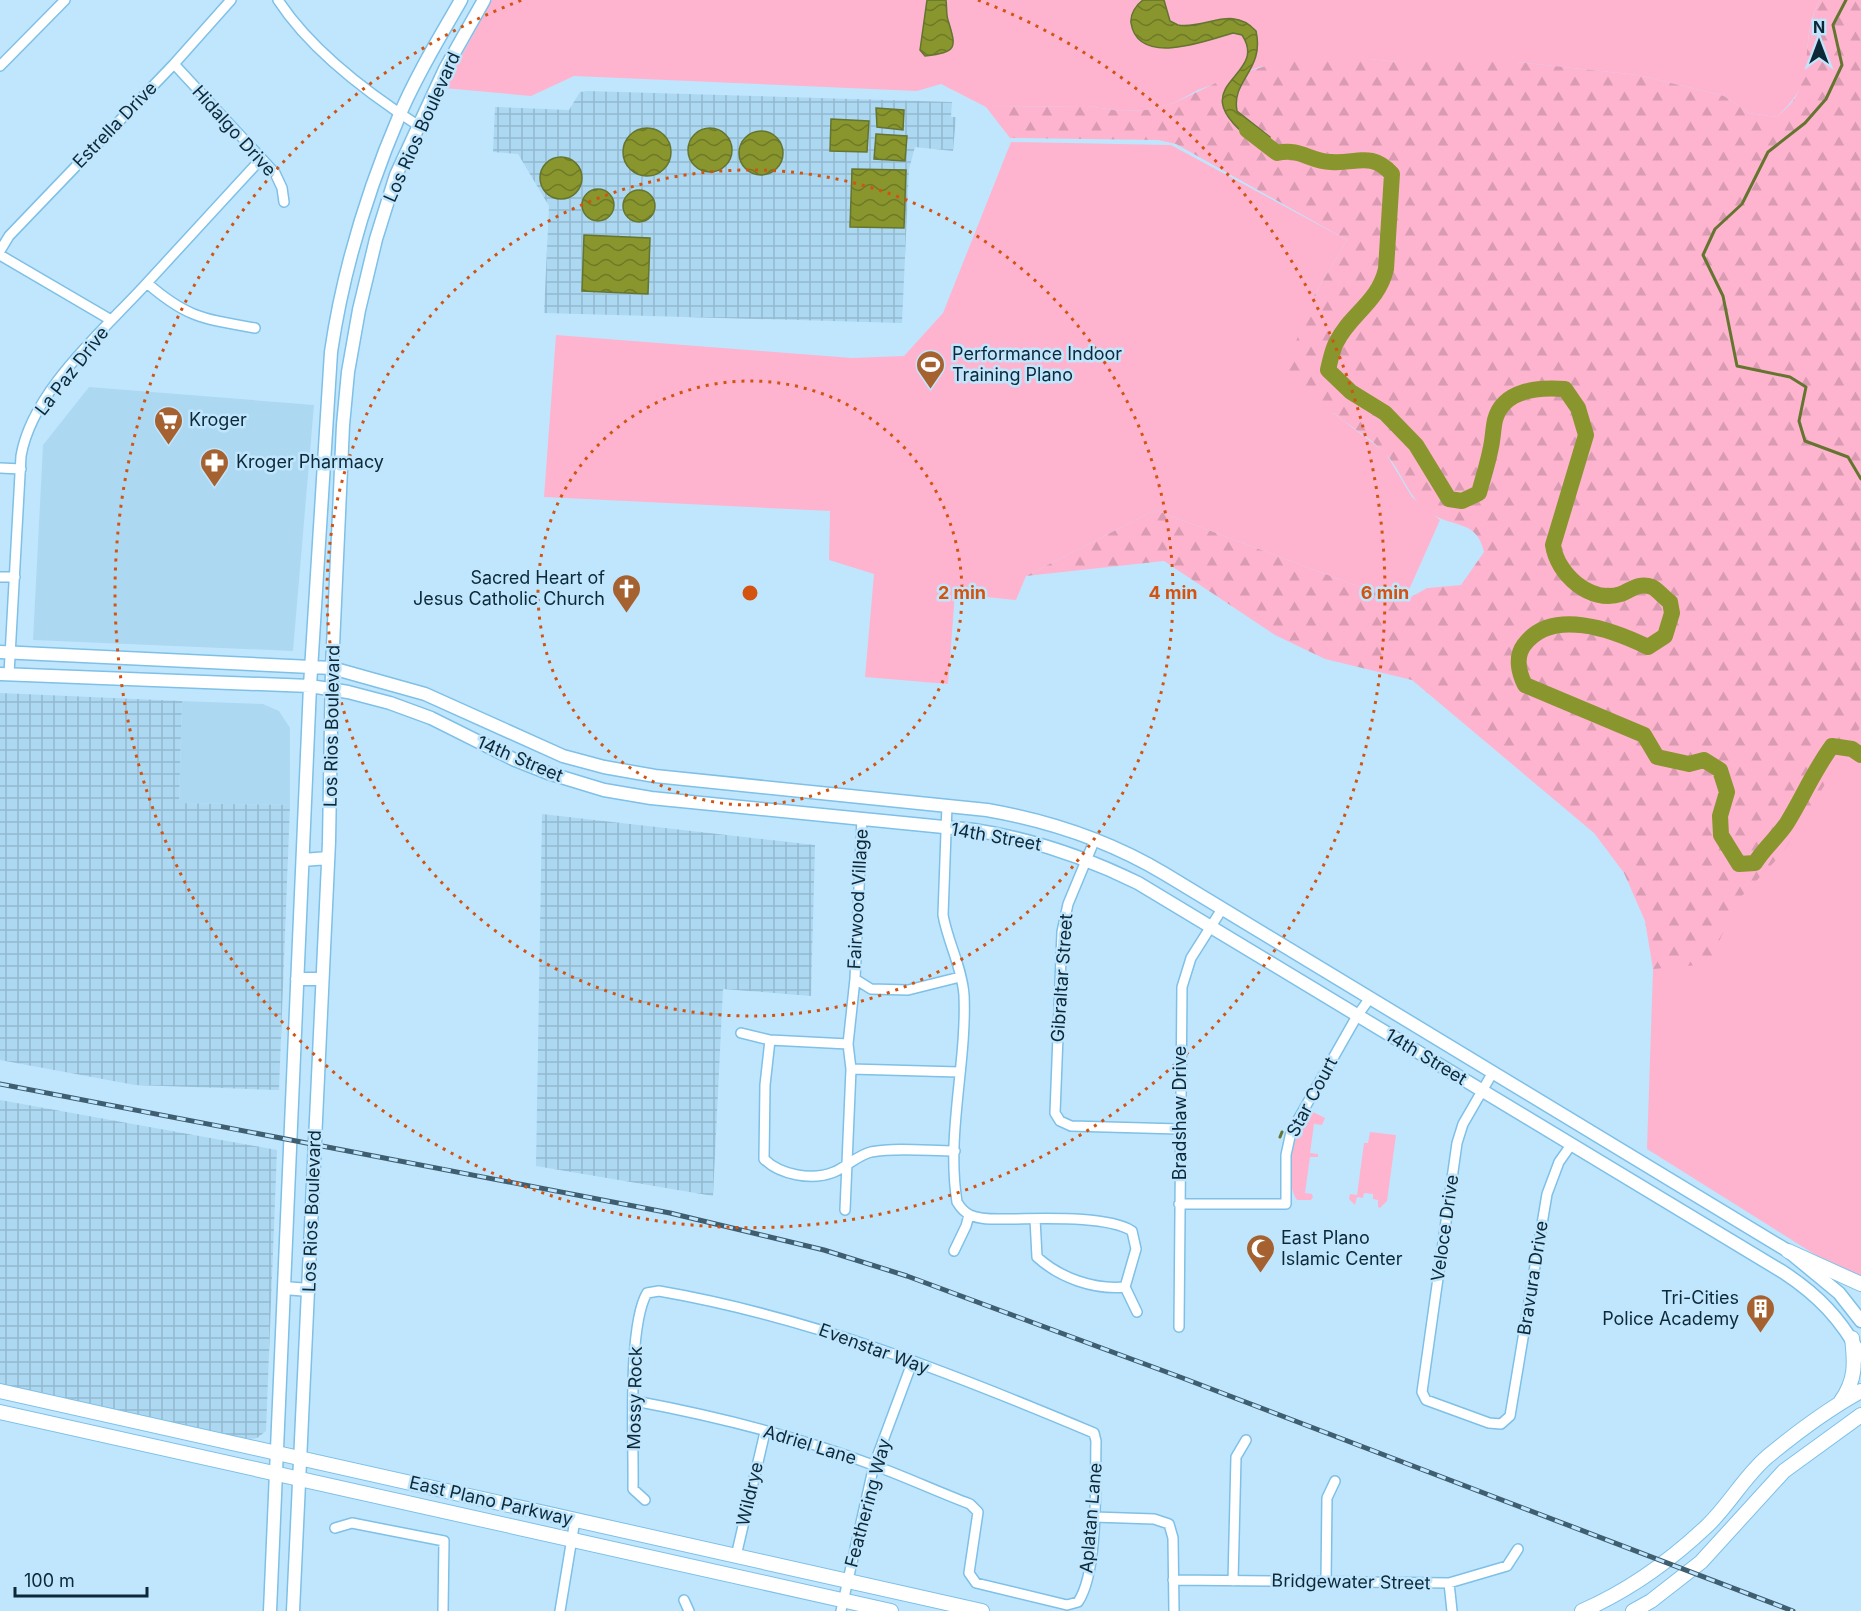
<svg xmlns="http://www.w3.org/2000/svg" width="1861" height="1611" font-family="Inter,sans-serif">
<defs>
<pattern id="industrial-grid" width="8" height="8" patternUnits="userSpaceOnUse" patternTransform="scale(1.5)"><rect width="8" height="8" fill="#add8f2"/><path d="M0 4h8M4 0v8" fill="none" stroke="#94b9d0"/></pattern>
<pattern id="forest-firs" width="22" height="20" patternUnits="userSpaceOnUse" patternTransform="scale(1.5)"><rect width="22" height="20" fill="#feb4cf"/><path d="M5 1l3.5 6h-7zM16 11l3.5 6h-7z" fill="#d89bb2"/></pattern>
<pattern id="water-waves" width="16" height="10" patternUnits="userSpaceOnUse" patternTransform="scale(1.5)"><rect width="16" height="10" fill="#89952d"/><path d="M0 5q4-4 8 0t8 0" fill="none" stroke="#6e7a27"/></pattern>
</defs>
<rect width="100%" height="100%" fill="#c0e6fe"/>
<path fill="#add8f2" d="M 89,387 L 314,405 L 293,651 L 33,640 L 43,445 Z
M 182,701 L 263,704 L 279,711 L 290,728 L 290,805 L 179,803 Z"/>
<path fill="url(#industrial-grid)" d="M 587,91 L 952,102 L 951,117 L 956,117 L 953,151 L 915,147 L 909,169 L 902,323 L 544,313 L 549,206 L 518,154 L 493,152 L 495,107 L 569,110 L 580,92 Z
M 0,693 L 182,701 L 179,803 L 290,805 L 279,1090 L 135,1085 L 0,1060 Z
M 542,814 L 815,845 L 811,996 L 723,989 L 713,1196 L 536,1166 Z
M 0,1100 L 277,1150 L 266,1431 L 257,1438 L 249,1439 L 0,1385 Z"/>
<path fill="#feb4cf" d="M 492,0 L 1820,0 C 1806,26 1809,41 1806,69 C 1804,89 1790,104 1777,117 L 1749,113 L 1724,96 L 1638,75 L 1517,62 L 1398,62 L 1369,59 L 1259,67 L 1198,90 L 1174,103 L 1146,110 L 1119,111 L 1088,106 L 986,107 L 941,84 L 917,91 L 574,76 L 531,96 L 444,88 Z
M 1011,142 L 1171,145 L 1347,240 L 1312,299 L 1333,413 L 1385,452 L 1412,497 L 1440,520 L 1404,601 L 1384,596 L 1155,510 L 1026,576 L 1016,600 L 955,594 L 948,684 L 865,677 L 874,574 L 829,560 L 830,511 L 544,497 L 556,335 L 852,358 L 904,356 L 943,313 Z
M 1861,658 L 1861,1276 L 1814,1254 L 1647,1149 L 1653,969 L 1777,748 Z
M 1313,1112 L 1325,1118 L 1322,1125 L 1314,1124 L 1310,1153 L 1318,1154 L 1318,1157 L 1310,1157 L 1305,1193 L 1312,1194 L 1313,1197 L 1311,1200 L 1297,1200 C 1283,1182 1293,1124 1313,1112 Z
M 1370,1132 L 1396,1135 L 1387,1201 L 1380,1208 L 1378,1207 L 1378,1200 L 1373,1199 L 1373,1194 L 1364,1193 L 1363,1198 L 1357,1197 L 1355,1205 L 1349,1199 L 1350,1194 L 1357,1195 L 1364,1143 L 1368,1143 Z"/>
<path fill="url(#forest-firs)" d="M 1820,0 L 1861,0 L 1861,726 L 1782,854 L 1737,901 L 1709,964 L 1653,969 L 1645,921 L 1624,873 L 1594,833 L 1412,680 L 1325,659 L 1275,635 L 1164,561 L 1026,576 L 1155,510 L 1384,596 L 1404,601 L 1427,588 L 1461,585 L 1484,552 C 1476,517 1451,530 1426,510 C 1406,494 1401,468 1383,451 C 1370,438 1351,427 1336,415 C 1318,401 1302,383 1286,368 L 1312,299 L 1347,240 L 1176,144 L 1158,140 L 1010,138 L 986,107 L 1088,106 L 1119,111 L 1146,110 L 1174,103 L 1224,79 L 1288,59 L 1369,59 L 1398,62 L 1517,62 L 1638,75 L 1724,96 L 1749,113 L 1777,117 C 1783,111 1792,104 1796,96 C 1813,65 1801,35 1820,0 Z"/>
<path fill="url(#water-waves)" stroke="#647530" stroke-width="1.5" d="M 927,0 L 946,0 C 947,7 946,14 948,20 C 957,49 957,52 925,56 L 920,50 Z
M 1143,0 L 1164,0 L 1170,21 L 1178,25 C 1205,30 1232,4 1256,31 C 1265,70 1231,80 1237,111 L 1270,137 L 1261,147 C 1170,83 1272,80 1242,35 L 1233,33 C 1206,41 1138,67 1131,23 C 1130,14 1136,5 1143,0 Z
M 876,108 L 904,110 L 903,130 L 877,127 Z
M 831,119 L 869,121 L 867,152 L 830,151 Z
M688 150a22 22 0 1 1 44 0a22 22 0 1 1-44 0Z
M623 152a24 24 0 1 1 48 0a24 24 0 1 1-48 0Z
M739 153a22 22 0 1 1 44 0a22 22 0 1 1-44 0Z
M 876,134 L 907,136 L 905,161 L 874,159 Z
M540 178a21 21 0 1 1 42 0a21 21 0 1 1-42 0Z
M 852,169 L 906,170 L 904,228 L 850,227 Z
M582 205a16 16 0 1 1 32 0a16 16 0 1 1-32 0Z
M623 206a16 16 0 1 1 32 0a16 16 0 1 1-32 0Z
M 584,235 L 650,238 L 648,294 L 582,291 Z"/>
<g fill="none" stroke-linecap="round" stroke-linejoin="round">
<path stroke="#647530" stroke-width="3" d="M 1846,0 L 1833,25 L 1842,65 L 1826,99 L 1805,123 L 1768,152 L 1742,204 L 1715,229 L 1703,255 L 1723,296 L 1737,366 L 1790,377 L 1806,387 L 1799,421 L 1805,441 L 1848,457 L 1861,479
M 1280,1137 L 1282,1132"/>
<path stroke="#89952d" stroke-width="16" d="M 1247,130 L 1277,153 C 1301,148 1309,161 1331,162 C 1356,164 1371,151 1392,174 L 1386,269 C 1378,303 1350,314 1336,343 C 1332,351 1330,361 1328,370 L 1351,392 L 1385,413 L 1416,445 L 1449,499 L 1462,501 L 1479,493 C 1483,478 1488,463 1491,447 C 1493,438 1493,429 1495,420 C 1503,389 1540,387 1565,389 L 1578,408 L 1586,435 L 1553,545 C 1557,574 1590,604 1621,594 C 1631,590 1639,582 1652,587 C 1657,589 1664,598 1670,602 L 1672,613 L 1665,636 L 1648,647 C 1613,630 1552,607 1524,645 C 1515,657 1519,673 1525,685 L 1644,735 L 1657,757 L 1689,764 L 1704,760 L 1720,770 L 1727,792 L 1720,816 L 1721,835 L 1739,864 L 1755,863 C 1764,848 1778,837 1787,823 C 1803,797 1813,772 1832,746 L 1852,749 L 1861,755"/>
<defs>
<path id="street" d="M 278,0 C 310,49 369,94 419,126
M 174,64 L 275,173 L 282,188 L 284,202
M 0,66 L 65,0
M 0,251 L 9,236 L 174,64 L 231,0
M 0,255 L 111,320
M 147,283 C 187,318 204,319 255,328
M 0,468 L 21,469
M 0,577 L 15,577
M 9,674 L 21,456 C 32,391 103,331 146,284 C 184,243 222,201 260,160
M 947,805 L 943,915 C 948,943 962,967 964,995 C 967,1063 946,1134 957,1202 C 960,1207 964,1212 970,1215 C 981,1220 995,1219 1007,1219 C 1039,1219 1106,1215 1132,1231 L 1136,1249 L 1125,1287 C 1094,1290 1060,1278 1037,1257 L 1035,1219
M 1095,839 L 1068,904 L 1062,932 L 1055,1113 L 1060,1121 L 1071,1126 L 1179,1129
M 855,979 L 871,989 L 908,990 L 960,977
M 741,1033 L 770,1040 L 848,1044
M 770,1040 L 765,1085 L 764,1159 C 780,1175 812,1181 834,1172 C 846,1167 858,1155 871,1152 C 897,1147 929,1151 955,1151
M 851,1069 L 959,1072
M 1493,1072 L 1463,1124 L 1457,1143 L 1422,1392 L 1426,1400 L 1489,1423 L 1501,1424 L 1510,1416 L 1547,1194 L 1559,1162 L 1571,1145
M 1179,1204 L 1286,1204 L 1286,1155 L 1291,1132 L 1357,1016 L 1370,998
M 845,1210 L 851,1069 L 848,1044 L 855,979 L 862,819
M 954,1251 L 966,1226 L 969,1215
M 1125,1287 L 1137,1312
M 1179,1327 L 1182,987 L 1191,958 L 1222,909
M 635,1401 C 715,1416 796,1436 873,1465 C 906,1477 938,1492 970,1504 L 978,1512 L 969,1573 L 976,1583 L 1067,1605 L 1078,1602 C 1099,1572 1095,1480 1096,1441 L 1094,1433 C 954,1374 810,1317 659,1291 L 647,1293 C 627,1327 634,1444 633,1489 L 645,1500
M 1094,1517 L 1154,1519 L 1169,1524 L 1173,1538 L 1174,1611
M 335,1528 L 352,1523 L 444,1541 L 443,1611
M 736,1556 L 765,1432
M 1173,1580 L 1449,1583 L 1507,1566 L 1518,1549
M 1233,1581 L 1236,1457 L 1246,1440
M 1326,1581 L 1327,1498 L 1335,1481
M 1449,1583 L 1452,1611
M 684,1600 L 689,1611
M 560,1611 L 575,1520
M 841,1611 L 874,1465 L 912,1363"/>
<path id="secondary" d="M 0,652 L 332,668 L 425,694 L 563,756 L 604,767 L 655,776 L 987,810 C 1050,821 1110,841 1165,874 L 1788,1251 L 1839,1293 L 1861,1321
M 0,674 L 310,686 L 348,692 L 390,703 L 431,718 L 515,760 L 548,773 L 604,790 L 651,798 L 974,830 C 1032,839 1085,857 1138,883 L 1783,1272 C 1818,1295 1841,1319 1861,1356
M 303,860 L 328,858
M 297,979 L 322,979
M 284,1288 L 309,1290
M 270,1611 L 310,686 L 331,352 C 343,270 368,189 400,114 C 417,74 440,37 461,0
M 293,1611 L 329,842 L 332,668 L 343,425 L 348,372 L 359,310 L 376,239 L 396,175 L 445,69 L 484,0"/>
<path id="primary" d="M 1788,1251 L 1861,1284
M 0,1391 L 982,1611
M 1841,1401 C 1856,1380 1855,1363 1852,1338
M 0,1412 L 891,1611
M 1582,1611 C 1628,1591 1670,1561 1707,1526 C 1729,1505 1744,1477 1767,1457 C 1796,1433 1828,1409 1861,1391
M 1633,1611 L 1651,1601 L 1701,1562 L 1784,1471 L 1861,1415"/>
</defs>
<use href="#street" stroke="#7ec0e7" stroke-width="12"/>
<use href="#secondary" stroke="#7ec0e7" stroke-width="15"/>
<use href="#primary" stroke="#7ec0e7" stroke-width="16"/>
<use href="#street" stroke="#fff" stroke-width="9"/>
<use href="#secondary" stroke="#fff" stroke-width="12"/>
<use href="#primary" stroke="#fff" stroke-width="14"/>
<defs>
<path id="rail" d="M 0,1084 L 670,1213 L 824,1250 L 907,1276 L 1180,1377 L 1793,1611"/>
</defs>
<use href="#rail" stroke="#3f5e70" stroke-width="5"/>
<use href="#rail" stroke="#c0e6fe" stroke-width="3" stroke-dasharray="9" stroke-linecap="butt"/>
</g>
<g fill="none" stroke="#d25410" stroke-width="3" stroke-dasharray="3 6">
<circle cx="750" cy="593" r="212"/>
<circle cx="750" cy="593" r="423"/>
<path d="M978 0A635 635 0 1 1 522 0"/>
</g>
<defs>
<symbol id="stadium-pin" viewBox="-11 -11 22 30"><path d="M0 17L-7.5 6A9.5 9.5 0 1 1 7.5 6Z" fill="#a56230" stroke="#c0e6fe"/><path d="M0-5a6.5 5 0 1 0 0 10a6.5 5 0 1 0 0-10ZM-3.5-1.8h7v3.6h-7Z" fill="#fff"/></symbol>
<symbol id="supermarket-pin" viewBox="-11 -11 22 30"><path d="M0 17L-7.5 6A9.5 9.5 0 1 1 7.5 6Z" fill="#a56230" stroke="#c0e6fe"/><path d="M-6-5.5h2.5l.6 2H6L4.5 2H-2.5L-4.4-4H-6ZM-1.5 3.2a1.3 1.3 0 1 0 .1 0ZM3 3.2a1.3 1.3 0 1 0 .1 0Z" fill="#fff"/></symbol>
<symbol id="pharmacy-pin" viewBox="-11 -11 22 30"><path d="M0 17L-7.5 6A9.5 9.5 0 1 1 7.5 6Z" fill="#a56230" stroke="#c0e6fe"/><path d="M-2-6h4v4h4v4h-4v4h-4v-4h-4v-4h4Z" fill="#fff"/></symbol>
<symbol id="church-pin" viewBox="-11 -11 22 30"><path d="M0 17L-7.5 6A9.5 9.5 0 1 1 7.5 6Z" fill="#a56230" stroke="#c0e6fe"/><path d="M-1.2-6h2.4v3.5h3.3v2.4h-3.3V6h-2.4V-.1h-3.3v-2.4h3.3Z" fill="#fff"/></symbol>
<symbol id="mosque-pin" viewBox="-11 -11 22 30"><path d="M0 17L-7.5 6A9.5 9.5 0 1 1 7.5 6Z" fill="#a56230" stroke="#c0e6fe"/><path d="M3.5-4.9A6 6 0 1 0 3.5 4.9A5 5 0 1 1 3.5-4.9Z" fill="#fff"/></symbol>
<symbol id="building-pin" viewBox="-11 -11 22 30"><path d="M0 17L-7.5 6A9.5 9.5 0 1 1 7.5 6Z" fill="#a56230" stroke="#c0e6fe"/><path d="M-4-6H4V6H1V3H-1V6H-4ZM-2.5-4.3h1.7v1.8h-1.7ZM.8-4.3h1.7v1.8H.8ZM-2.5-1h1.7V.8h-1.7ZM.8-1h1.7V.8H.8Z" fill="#fff"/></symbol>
</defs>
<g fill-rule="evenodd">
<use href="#stadium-pin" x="914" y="348" width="33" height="45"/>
<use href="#supermarket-pin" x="152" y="404" width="33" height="45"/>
<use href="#pharmacy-pin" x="198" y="446" width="33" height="45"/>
<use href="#church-pin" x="610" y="572" width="33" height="45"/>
<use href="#mosque-pin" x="1244" y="1232" width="33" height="45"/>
<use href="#building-pin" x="1744" y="1292" width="33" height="45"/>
</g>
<g text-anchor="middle" stroke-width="5" stroke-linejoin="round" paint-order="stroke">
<g font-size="18" fill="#0d2938" stroke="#c0e6fe">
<text transform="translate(115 125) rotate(-46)" y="6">Estrella Drive</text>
<text transform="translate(422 127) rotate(-66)" y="6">Los Rios Boulevard</text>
<text transform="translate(234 131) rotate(48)" y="6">Hidalgo Drive</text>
<text transform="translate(72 371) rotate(-52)" y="6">La Paz Drive</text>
<text transform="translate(332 726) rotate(-89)" y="6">Los Rios Boulevard</text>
<text transform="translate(520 759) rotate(23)" y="6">14th Street</text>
<text transform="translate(996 837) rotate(10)" y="6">14th Street</text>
<text transform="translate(858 899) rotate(-87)" y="6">Fairwood Village</text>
<text transform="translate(1062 978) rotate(-86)" y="6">Gibraltar Street</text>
<text transform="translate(1426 1057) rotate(31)" y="6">14th Street</text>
<text transform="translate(1312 1097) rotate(-62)" y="6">Star Court</text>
<text transform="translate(1180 1113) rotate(-90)" y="6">Bradshaw Drive</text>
<text transform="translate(312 1211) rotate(-88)" y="6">Los Rios Boulevard</text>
<text transform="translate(1445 1228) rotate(-82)" y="6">Veloce Drive</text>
<text transform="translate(1533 1278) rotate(-81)" y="6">Bravura Drive</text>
<text transform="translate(874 1349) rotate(20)" y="6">Evenstar Way</text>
<text transform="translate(635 1398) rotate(-89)" y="6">Mossy Rock</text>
<text transform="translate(810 1445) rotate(17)" y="6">Adriel Lane</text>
<text transform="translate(750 1494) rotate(-77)" y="6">Wildrye</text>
<text transform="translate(491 1501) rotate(13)" y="6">East Plano Parkway</text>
<text transform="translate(868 1503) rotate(-75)" y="6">Feathering Way</text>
<text transform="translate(1091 1518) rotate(-85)" y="6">Aplatan Lane</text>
<text transform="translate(1351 1582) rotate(1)" y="6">Bridgewater Street</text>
</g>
<g font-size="18" fill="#0d2938" stroke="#c0e6fe" text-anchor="start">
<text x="952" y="360">Performance Indoor<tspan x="952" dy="21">Training Plano</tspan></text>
<text x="189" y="426">Kroger</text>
<text x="236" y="468">Kroger Pharmacy</text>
<text x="605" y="584" text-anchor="end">Sacred Heart of<tspan x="605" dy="21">Jesus Catholic Church</tspan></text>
<text x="1281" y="1244">East Plano<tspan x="1281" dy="21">Islamic Center</tspan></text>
<text x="1739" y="1304" text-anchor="end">Tri-Cities<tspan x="1739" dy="21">Police Academy</tspan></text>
</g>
</g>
<circle cx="750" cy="593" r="9" fill="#d25410" stroke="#c0e6fe" stroke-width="3"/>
<g font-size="18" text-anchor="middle" font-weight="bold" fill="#d25410" stroke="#c0e6fe" stroke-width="5" stroke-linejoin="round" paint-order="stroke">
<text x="962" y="599">2 min</text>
<text x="1173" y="599">4 min</text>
<text x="1385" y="599">6 min</text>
</g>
<g transform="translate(1819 42)" stroke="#c0e6fe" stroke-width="4.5" paint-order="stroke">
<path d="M0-4.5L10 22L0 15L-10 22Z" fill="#0d2938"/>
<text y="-9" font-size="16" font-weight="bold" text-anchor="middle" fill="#0d2938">N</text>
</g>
<path d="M15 1587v9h132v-9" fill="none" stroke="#0d2938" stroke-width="3"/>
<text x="24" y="1587" font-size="18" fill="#0d2938" stroke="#c0e6fe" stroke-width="4.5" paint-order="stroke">100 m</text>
</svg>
